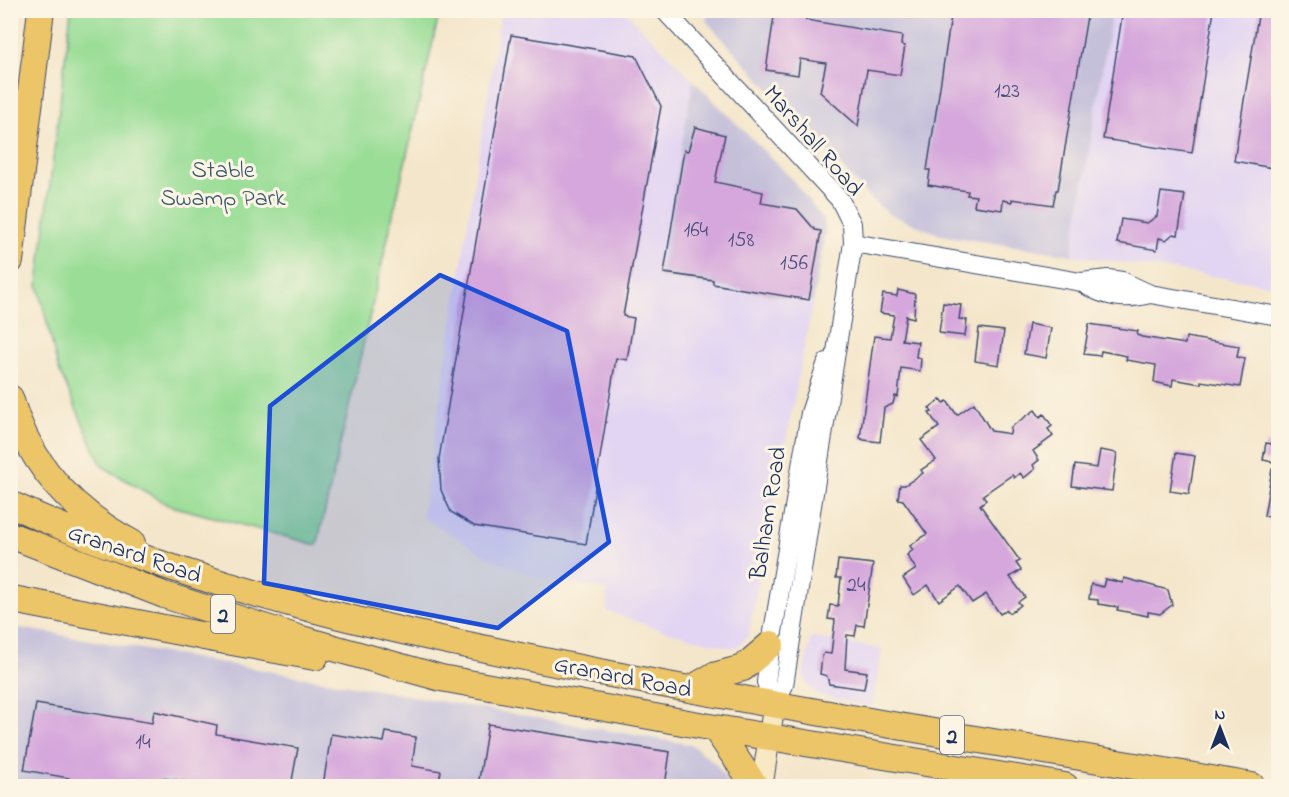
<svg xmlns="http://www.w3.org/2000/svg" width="1289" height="797" font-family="'Indie Flower',sans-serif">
<rect width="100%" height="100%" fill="#fcf5e5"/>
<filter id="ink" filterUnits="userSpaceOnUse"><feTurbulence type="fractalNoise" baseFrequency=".0167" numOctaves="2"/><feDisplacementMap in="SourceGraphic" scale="12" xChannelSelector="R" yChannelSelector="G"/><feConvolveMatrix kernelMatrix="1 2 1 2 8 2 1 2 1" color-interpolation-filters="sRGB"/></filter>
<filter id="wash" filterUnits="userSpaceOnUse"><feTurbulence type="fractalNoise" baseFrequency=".008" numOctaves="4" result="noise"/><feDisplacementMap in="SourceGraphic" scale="24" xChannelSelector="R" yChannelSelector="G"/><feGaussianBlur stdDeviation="1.35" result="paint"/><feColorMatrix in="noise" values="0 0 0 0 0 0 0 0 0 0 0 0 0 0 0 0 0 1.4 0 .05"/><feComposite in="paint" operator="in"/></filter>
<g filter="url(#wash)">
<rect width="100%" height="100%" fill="#f4e6cb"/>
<path fill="#e2d4f3" d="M 501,11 L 625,11 L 693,80 L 659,277 L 813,302 L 748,636 L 739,646 L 732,648 L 654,628 L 607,611 L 607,590 L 544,579 L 526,573 L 492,559 L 422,517 Z
M 1112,11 L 1278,11 L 1278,286 L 1072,255 Z
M 811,637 L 882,649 L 872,708 L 818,694 L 808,685 L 803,675 Z"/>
<path fill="#c5c0da" d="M 709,10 L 1112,11 L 1072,255 L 941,235 L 889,214 L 870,198 L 706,21 Z
M 693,80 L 790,177 L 824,220 L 825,231 L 813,302 L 659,277 Z
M 10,626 L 692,745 L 716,764 L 728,782 L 728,786 L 11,786 Z"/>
<path fill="#99dd96" stroke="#5a867a" stroke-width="1.5" d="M 71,10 L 440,11 L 317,545 L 168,505 L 102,466 L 58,368 L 38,285 Z"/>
<g id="blocks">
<path fill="#d5a7dc" d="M 775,10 L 807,10 L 806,20 L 902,36 L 901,45 L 905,46 L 900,75 L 867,70 L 858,126 L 820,92 L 826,63 L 800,59 L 798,75 L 766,70 Z
M 952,10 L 1088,10 L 1058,190 L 1056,190 L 1053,205 L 1012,199 L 1012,202 L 1003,200 L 1002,210 L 974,206 L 976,196 L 967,195 L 968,191 L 928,185 L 930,170 L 927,170 Z
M 1123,10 L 1214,10 L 1192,153 L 1103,139 Z
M 1259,10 L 1278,10 L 1278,169 L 1234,161 Z
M 511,35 L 636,56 L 661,106 L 623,316 L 634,318 L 627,360 L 616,358 L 586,544 L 474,526 L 451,512 L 441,490 L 439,459 L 442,441 Z
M 695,127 L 725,135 L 715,182 L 763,192 L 761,203 L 797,209 L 815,230 L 821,231 L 809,300 L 713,284 L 713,280 L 664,273 L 684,150 L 688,151 Z
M 1161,192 L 1185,195 L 1178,235 L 1173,234 L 1166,240 L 1159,238 L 1157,250 L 1117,243 L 1121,219 L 1147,223 L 1157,216 Z
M 898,290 L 915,294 L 914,318 L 906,316 L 902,340 L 918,342 L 916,357 L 921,358 L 920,371 L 901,368 L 898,397 L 895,396 L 893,404 L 884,408 L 880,442 L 864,440 L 860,438 L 874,336 L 890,338 L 894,315 L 880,313 L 883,294 L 897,296 Z
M 943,303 L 961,305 L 959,319 L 967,320 L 965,336 L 939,333 Z
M 1029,324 L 1051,328 L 1046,358 L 1024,354 Z
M 1089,324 L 1138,331 L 1137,335 L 1142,337 L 1185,344 L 1186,337 L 1239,346 L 1237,357 L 1245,358 L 1240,387 L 1201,381 L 1201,384 L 1173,379 L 1172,386 L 1154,382 L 1156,365 L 1126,360 L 1127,356 L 1101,351 L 1100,356 L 1084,354 Z
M 979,328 L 1004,331 L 999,365 L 975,361 Z
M 941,399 L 944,403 L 947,401 L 957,415 L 974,403 L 991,431 L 1010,434 L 1011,427 L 1035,410 L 1040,417 L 1044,414 L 1052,426 L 1048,429 L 1053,436 L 1033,451 L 1039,460 L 1033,465 L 1035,469 L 1024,478 L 1020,473 L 1014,478 L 1012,475 L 983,495 L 986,500 L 980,505 L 1020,561 L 1016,563 L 1021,570 L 1010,577 L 1025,597 L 1018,602 L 1021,605 L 1010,613 L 1007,610 L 1000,614 L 986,594 L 972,603 L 960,586 L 939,601 L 928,585 L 914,595 L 903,578 L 916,569 L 907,555 L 913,550 L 910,546 L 927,534 L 903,500 L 898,499 L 900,485 L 905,485 L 923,473 L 921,470 L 936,460 L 921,440 L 939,427 L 929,413 L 932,412 L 929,408 Z
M 1266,443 L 1278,445 L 1278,463 L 1263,460 Z
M 1100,450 L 1117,453 L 1112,491 L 1072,486 L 1075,465 L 1097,468 Z
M 1176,453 L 1195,456 L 1189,494 L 1170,491 Z
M 1272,469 L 1278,469 L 1278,519 L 1264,516 Z
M 838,560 L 873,564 L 864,626 L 857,625 L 855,636 L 847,635 L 845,669 L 867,672 L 864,689 L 829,684 L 827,676 L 820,674 L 822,657 L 824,653 L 831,654 L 835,620 L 828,619 L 830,605 L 838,606 L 841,578 L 836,578 Z
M 1124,578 L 1168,590 L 1172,605 L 1160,614 L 1148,612 L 1148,616 L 1117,610 L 1118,607 L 1098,604 L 1098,600 L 1089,599 L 1091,584 L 1103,587 L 1105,579 L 1123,583 Z
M 36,704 L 152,723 L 154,711 L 217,725 L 216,734 L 298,748 L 291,786 L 214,786 L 162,778 L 160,786 L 91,786 L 68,783 L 69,778 L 24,770 Z
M 488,724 L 670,752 L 665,786 L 478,786 Z
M 386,732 L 416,737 L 412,766 L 441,771 L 438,786 L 323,786 L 331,734 L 384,742 Z"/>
</g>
</g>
<g filter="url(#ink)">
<use href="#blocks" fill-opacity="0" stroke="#3c4a6e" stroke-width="1.5"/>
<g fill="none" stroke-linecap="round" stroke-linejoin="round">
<defs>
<path id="tertiary" d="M 664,10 L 840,200 L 852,224 L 853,243 L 784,685 L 774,705
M 853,243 L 1081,282 L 1108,279 L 1122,281 L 1150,294 L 1278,316
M 1081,282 C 1104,297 1123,301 1150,294
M 774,705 L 766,682 L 771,644 L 810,413 L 827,362"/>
<path id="secondary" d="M 762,786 L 774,705"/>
<path id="trunk" d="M 10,261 L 41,10
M 10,398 C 29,464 72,511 132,543
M 10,504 C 196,590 396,632 595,671 C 813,714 1033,748 1252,786
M 10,535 L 164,595 L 298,638 L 441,678 L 715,728 L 1065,786
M 204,637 L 315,657
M 691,689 L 713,676 L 743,668 L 771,644
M 715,728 L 755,786"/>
<path id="motorway" d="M 10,599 L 224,640"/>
</defs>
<use href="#tertiary" stroke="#3c4a6e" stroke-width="20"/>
<use href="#secondary" stroke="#3c4a6e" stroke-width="23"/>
<use href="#trunk" stroke="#3c4a6e" stroke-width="28"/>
<use href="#motorway" stroke="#3c4a6e" stroke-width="29"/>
<use href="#tertiary" stroke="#fff" stroke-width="18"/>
<use href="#secondary" stroke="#f8e8c3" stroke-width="21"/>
<use href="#trunk" stroke="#edc569" stroke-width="26"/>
<use href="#motorway" stroke="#edc569" stroke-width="27"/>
</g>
</g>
<path fill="#1d4ed8" fill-opacity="0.2" stroke="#1d4ed8" stroke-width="4.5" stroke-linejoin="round" d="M 440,275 L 567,331 L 609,542 L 498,628 L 264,583 L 270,406 Z"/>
<g text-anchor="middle" stroke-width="6" stroke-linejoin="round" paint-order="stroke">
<g font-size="21" fill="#4a4d7e">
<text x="1007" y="97">123</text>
<text x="696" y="236">164</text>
<text x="741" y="246">158</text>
<text x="794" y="269">156</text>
<text x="856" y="591">24</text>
<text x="143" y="748">14</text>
</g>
<g fill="#fcf5e5" stroke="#5e6a86" stroke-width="1.5">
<rect x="211" y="595" width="24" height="38" rx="4.5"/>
<rect x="940" y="716" width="24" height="38" rx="4.5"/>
</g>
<g font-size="22" font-weight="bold" fill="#1b2f5e">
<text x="223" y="622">2</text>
<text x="952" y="743">2</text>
</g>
<g font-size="24" fill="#1b2f5e" stroke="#fcf5e5">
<text transform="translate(814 140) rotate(49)" y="8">Marshall Road</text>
<text transform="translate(767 513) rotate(-81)" y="8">Balham Road</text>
<text transform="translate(135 553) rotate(19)" y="8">Granard Road</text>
<text transform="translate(623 676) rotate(11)" y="8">Granard Road</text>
</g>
<g font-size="24" fill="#3a5a6c" stroke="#fcf5e5">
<text x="223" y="177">Stable<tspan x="223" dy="28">Swamp Park</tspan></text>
</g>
</g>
<rect width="1289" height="797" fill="none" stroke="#fcf5e5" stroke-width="36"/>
<g transform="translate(1220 728)" stroke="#fcf5e5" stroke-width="4.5" paint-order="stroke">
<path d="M0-4.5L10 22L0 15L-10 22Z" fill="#1b2f5e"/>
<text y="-9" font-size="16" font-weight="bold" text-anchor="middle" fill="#1b2f5e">N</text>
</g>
</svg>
